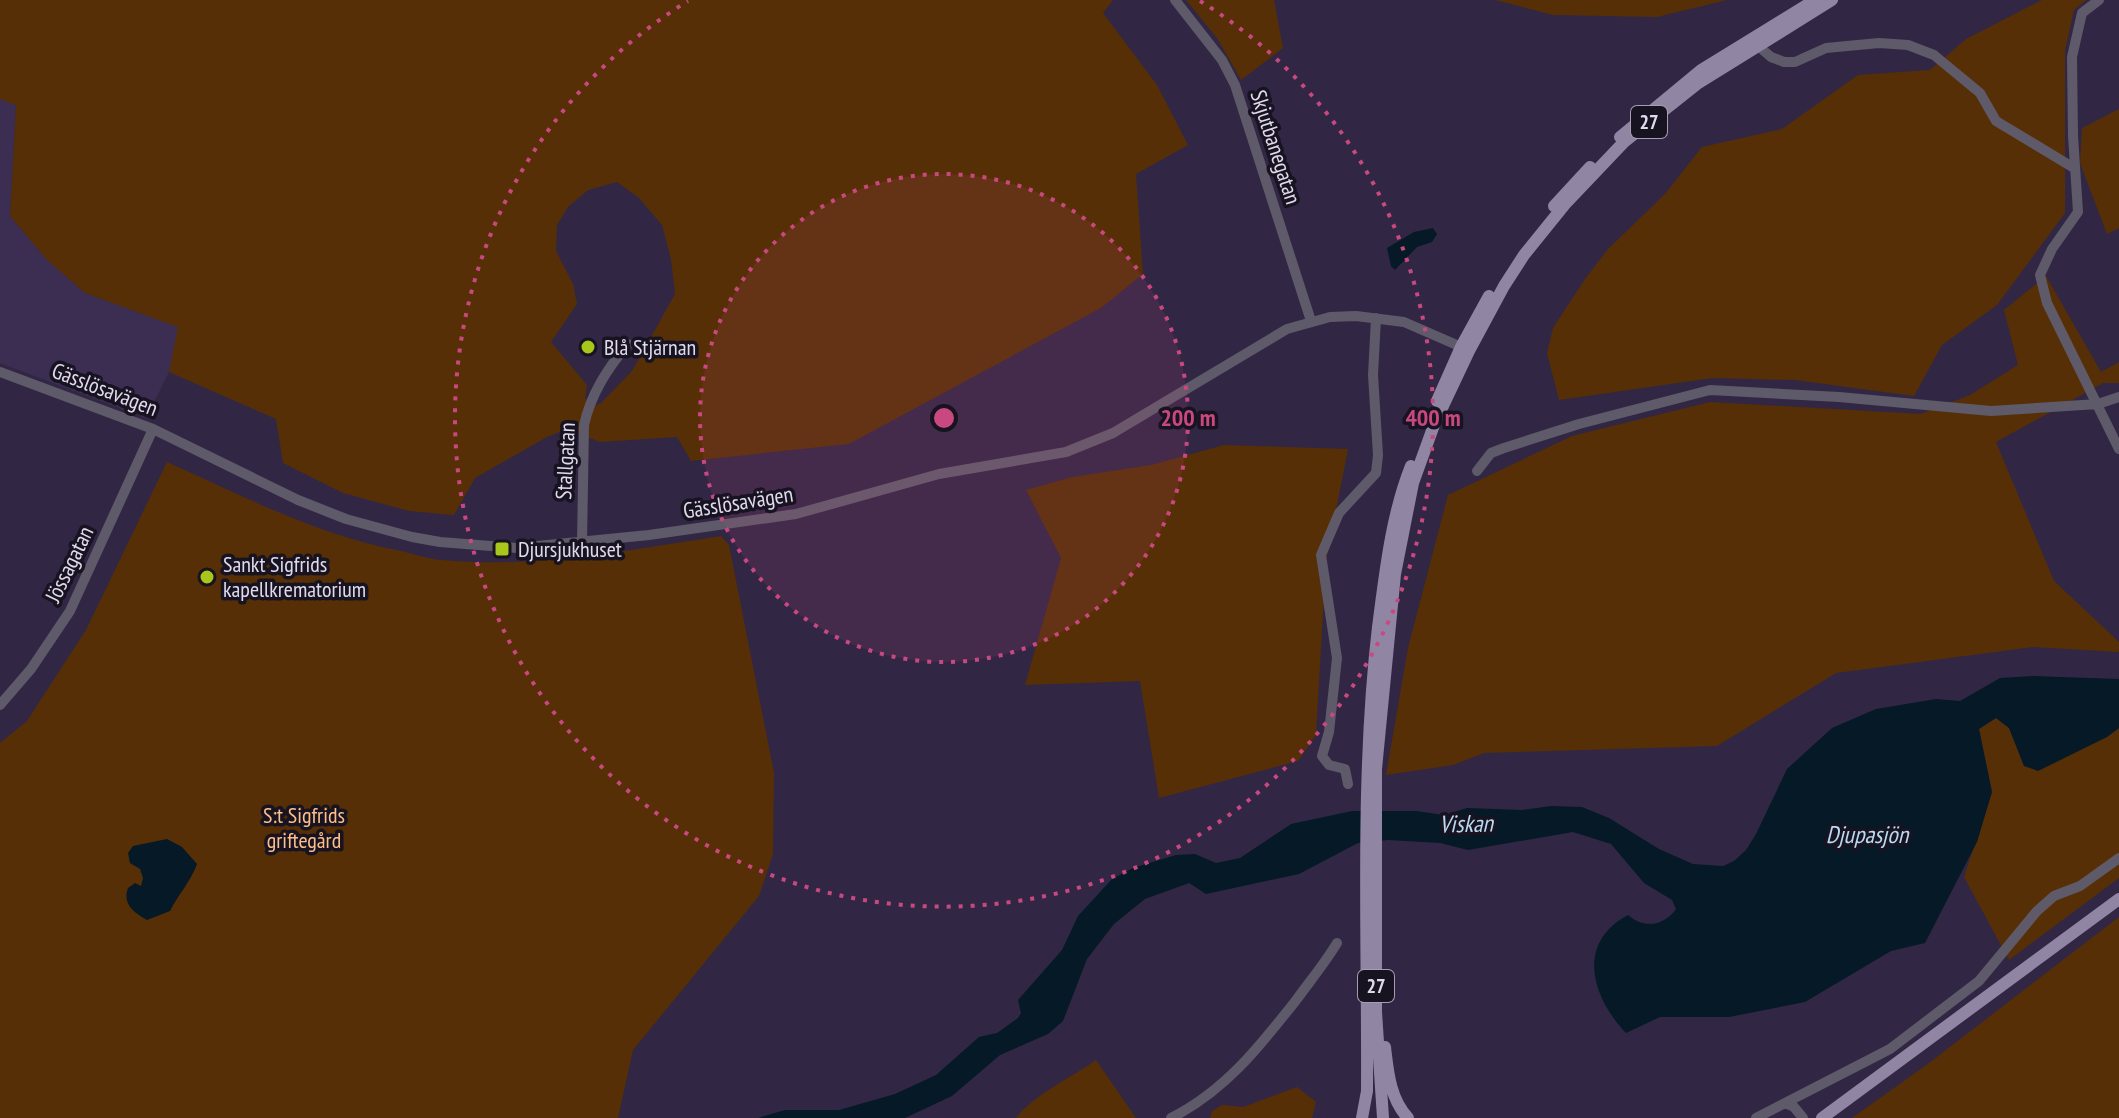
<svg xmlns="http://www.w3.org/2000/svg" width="2119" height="1118" font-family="'PT Sans Narrow',sans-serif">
<rect width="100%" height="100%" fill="#312744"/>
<path fill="#3c2e52" d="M 0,99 L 16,104 L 10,216 L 47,260 L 85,293 L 179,327 L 169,372 L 146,418 L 0,363 Z"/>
<path fill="#562f06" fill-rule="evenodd" d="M 0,0 L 1113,0 L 1103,13 L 1157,85 L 1188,145 L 1136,174 L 1143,274 L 1101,308 L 849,444 L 691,461 L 677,437 L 600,442 L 567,429 L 547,437 L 475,478 L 454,515 L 409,511 L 343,493 L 283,463 L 276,419 L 169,372 L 178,327 L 85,293 L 47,260 L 10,216 L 16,105 L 0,99 ZM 617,182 L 639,198 L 662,225 L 671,259 L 675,294 L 632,371 L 601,403 L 594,406 L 585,398 L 587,385 L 551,342 L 577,304 L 573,284 L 556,251 L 557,225 L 568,207 L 588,190 Z
M 1186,0 L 1274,0 L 1283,48 L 1241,80 L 1217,38 Z
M 1495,0 L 1727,0 L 1657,17 L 1553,15 Z
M 2042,0 L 2086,0 L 2074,10 L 2065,50 L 2065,213 L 1997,305 L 1942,345 L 1914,396 L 1795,380 L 1712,378 L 1559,400 L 1547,353 L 1553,328 L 1585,279 L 1608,249 L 1665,194 L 1702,147 L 1782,129 L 1858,75 L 1930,70 L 1966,39 Z
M 2119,109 L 2119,228 L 2107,234 L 2080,163 L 2082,128 Z
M 2046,276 L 2101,372 L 2119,362 L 2119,383 L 2103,383 L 1996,442 L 2054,581 L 2119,642 L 2119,652 L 2033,647 L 1836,673 L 1717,746 L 1484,753 L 1453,765 L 1386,775 L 1408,648 L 1448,495 L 1572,436 L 1710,402 L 1921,414 L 1970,395 L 2018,365 L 2004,310 Z
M 1224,445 L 1348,449 L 1326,561 L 1316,735 L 1298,761 L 1159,798 L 1140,681 L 1025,685 L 1061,558 L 1026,490 L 1072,477 L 1151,465 Z
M 167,462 C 243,496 319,536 401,551 C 414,554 428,559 442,560 C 536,569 629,550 721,536 L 729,545 L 774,773 L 773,854 L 759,896 L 633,1050 L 618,1118 L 0,1118 L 0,743 L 27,721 L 86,630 Z
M 1996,718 L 2009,728 L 2024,766 L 2107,737 L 2119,728 L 2119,878 L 2009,960 L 1964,877 L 1992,792 L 1979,729 Z
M 2119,917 L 2119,1118 L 1852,1118 L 1929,1063 Z
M 1096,1060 L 1136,1118 L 1016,1118 C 1032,1096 1072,1077 1096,1060 Z
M 1297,1087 L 1316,1102 L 1312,1118 L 1210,1118 L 1212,1111 L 1222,1105 L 1243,1107 Z"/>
<path fill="#051927" d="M 1433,228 L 1437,234 L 1432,242 L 1417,247 L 1395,270 L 1391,266 L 1387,248 L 1414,232 Z
M 2033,676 L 2119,679 L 2119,728 L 2107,737 L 2038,771 L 2024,766 L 2009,728 L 1996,718 L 1979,729 L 1992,792 L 1977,842 L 1925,943 L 1891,951 L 1805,1002 L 1729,1017 L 1660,1017 L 1626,1033 C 1591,996 1576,943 1628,915 C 1644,929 1664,926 1676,909 L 1672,900 L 1644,883 L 1611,844 L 1573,832 L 1468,850 L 1440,843 L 1388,840 L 1358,843 L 1299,874 L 1206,894 L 1189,883 L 1145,899 L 1114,924 L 1087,959 L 1063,1021 L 1048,1034 L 1000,1055 L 952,1096 L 905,1118 L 758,1118 L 785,1110 L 839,1110 L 895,1094 L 936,1075 L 979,1037 L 997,1033 L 1018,1018 L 1021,1013 L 1018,1000 L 1062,950 L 1078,916 L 1112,879 L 1133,868 L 1176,855 L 1195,854 L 1216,863 L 1240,858 L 1291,824 L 1352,811 L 1416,811 L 1444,815 L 1467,808 L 1522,810 L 1551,806 L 1582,807 L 1609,818 L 1659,849 L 1693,864 L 1723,866 L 1734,861 L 1746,850 L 1756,834 L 1787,769 L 1832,728 L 1876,709 L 1936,699 L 1960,701 L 2000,678 Z
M 167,839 L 182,847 L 197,864 C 191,881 178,895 170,911 L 147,920 C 134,913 122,904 128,888 L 135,883 L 141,886 L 143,878 L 140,869 L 130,863 L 128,853 L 133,846 Z"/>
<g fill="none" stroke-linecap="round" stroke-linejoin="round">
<path stroke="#5f5a69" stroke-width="10" d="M 1175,0 L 1222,60 L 1235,85 L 1311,321
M 2099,0 L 2082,13 L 2072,57 L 2073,136 L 2078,212 L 2052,249 L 2040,275 L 2047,303 L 2119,449
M 1757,45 L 1771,57 L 1784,62 L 1795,62 L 1826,48 L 1879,43 L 1908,45 L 1934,55 L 1980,93 L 1996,121 L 2074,168
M 0,372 L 153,429 L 298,500 L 346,519 L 412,537 L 440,542 L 517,548 L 649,535 L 796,514 L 939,474 L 1066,452 L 1113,433 L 1287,329 L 1330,317 L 1356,316 L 1404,322 L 1466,349
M 1477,471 L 1491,453 L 1504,448 L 1579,424 L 1710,390 L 1839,397 L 1991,411 L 2098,404 L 2119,397
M 582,543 L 584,425 C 591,394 607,369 628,344
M 0,705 L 31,669 L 70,611 L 153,429
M 1348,784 L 1345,769 L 1329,765 L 1322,756 L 1329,732 L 1337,658 L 1321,555 L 1339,513 L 1376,473 L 1378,455 L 1373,375 L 1376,318
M 1785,1103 L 1794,1107 L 1803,1118
M 1171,1118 C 1225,1091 1260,1046 1297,999 C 1310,981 1325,963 1337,943
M 1756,1118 L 1890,1049 L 1979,981 L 2037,911 L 2054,896 L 2080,886 L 2119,858"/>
<path stroke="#9086a4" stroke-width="12" d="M 1620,137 L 1701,70 L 1815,0
M 1554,206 L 1590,167
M 1437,401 L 1461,347 L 1489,296
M 1385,1047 C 1388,1072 1390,1099 1408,1118
M 1362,1118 L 1367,1091 C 1368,936 1360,781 1378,627 C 1385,574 1391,516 1411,466
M 1383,1118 L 1376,1012 L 1376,769 L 1395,574 L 1413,483 L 1434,425 L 1469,351 L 1504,286 L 1524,255 L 1566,203 L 1624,142 L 1697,84 L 1832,0
M 1822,1118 L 2119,899"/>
</g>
<circle cx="944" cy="418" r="244" fill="#ca4880" fill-opacity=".12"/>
<g fill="none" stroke="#ca4880" stroke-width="4" stroke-dasharray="4 8">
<circle cx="944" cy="418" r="244"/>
<path d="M1200 1A489 489 0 1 1 688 1"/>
</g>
<g fill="#a9c71a" stroke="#171320" stroke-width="3">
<circle cx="588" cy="347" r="8"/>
<rect x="494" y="541" width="16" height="16" rx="4"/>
<circle cx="207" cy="577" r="8"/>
</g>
<g text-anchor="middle" stroke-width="7" stroke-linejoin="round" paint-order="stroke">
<g fill="#171320" stroke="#a49eb0" stroke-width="2">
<rect x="1631" y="106" width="36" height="32" rx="6"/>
<rect x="1358" y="970" width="36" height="32" rx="6"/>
</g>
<g font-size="20" font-weight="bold" fill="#e0daed">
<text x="1649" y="129">27</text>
<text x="1376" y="993">27</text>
</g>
<g font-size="22" fill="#e0daed" stroke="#171320">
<text transform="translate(1276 147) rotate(72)" y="8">Skjutbanegatan</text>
<text transform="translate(105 389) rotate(21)" y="8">Gässlösavägen</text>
<text transform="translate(565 461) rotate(-87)" y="8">Stallgatan</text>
<text transform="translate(738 502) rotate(-9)" y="8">Gässlösavägen</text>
<text transform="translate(69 564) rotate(-64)" y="8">Jössagatan</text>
</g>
<g font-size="22" fill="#e0daed" stroke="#171320" text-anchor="start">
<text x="604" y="355">Blå Stjärnan</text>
<text x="518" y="557">Djursjukhuset</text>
<text x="223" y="572">Sankt Sigfrids<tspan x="223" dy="25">kapellkrematorium</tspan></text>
</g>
<g font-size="22" fill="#febf8b" stroke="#171320">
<text x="304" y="823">S:t Sigfrids<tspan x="304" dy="25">griftegård</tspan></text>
</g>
<g font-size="24" font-style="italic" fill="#b9daf3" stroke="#171320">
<text transform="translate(1466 824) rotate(-1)" y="8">Viskan</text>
<text x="1867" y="843">Djupasjön</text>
</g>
</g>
<circle cx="944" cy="418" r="12" fill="#ca4880" stroke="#171320" stroke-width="4"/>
<g font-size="24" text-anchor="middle" font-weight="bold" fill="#ca4880" stroke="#171320" stroke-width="7" stroke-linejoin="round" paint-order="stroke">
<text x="1188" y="426">200 m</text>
<text x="1433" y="426">400 m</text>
</g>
</svg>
